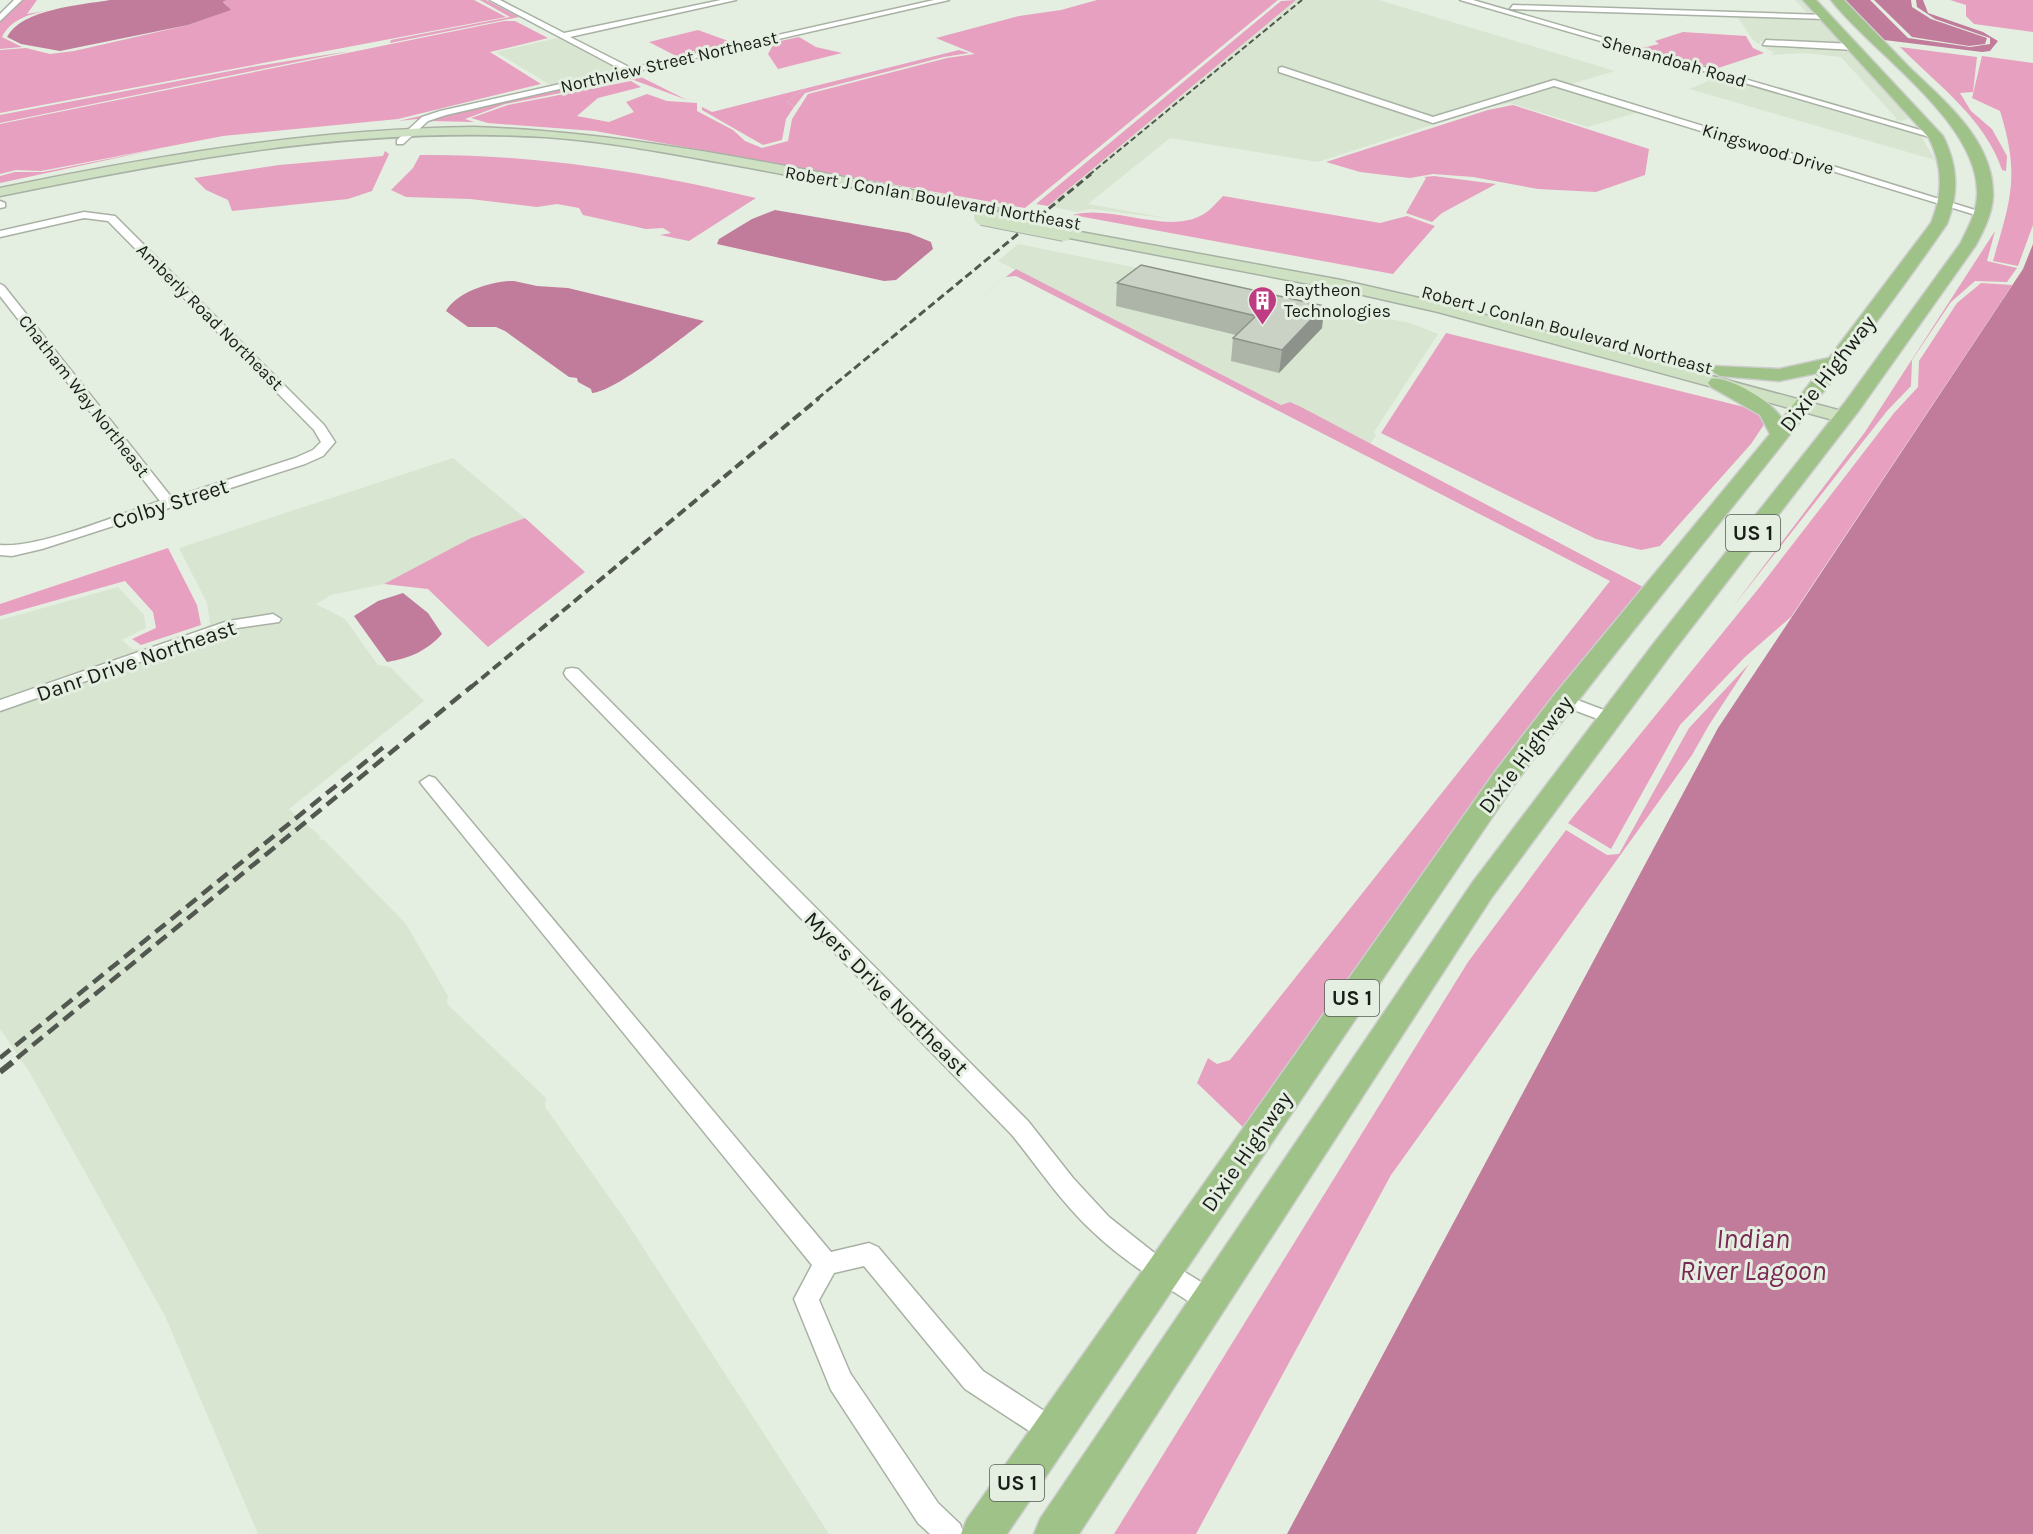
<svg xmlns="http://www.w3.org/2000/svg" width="2033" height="1534" font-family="Karla,sans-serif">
<rect width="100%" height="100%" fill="#e5efe1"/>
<path fill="#d8e5d1" d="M 1296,0 L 1379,0 L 1615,71 L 1568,85 L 1555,86 L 1639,112 L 1588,127 L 1510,103 L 1484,108 L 1318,162 L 1170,138 L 1088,204 L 1173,219 L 1090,209 L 1077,212 L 1048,206 Z
M 1795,0 L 1803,0 L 1846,45 L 1760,41 L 1760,44 L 1849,48 L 1896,98 L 1909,118 L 1902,121 L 1893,120 L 1897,119 L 1841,57 L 1804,53 L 1770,55 L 1774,53 L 1753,40 L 1735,13 L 1808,14 Z
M 558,38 L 621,71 L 552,86 L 496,52 Z
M 1725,74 L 1920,134 L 1935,160 L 1689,89 Z
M 1018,244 L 1410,323 L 1438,334 L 1374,432 L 1376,436 L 1370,444 L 1290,402 L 1281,405 L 998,261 Z
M 453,458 L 525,518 L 471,538 L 384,584 L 331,595 L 316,604 L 345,619 L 378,665 L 390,667 L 424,701 L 289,809 L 321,837 L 318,839 L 324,840 L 406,924 L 448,996 L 447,1004 L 546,1098 L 545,1107 L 624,1218 L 829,1534 L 258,1534 L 165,1316 L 30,1073 L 0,1029 L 0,620 L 118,587 L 144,615 L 146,628 L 122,640 L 132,649 L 143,649 L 203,629 L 210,624 L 207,603 L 179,548 Z"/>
<path fill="#e5a1bf" d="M 1683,32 L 1746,36 L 1753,48 L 1764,53 L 1715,69 L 1642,48 L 1659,44 L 1655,41 Z
M 1900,47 L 1977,57 L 1973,92 L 1960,93 L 1971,111 L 1992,129 L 2007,156 L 2006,171 L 2002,170 C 1986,120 1936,83 1900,47 Z
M 959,50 L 969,53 L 944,57 L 805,93 L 794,107 L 787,101 L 807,88 Z
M 1513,105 L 1649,149 L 1645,175 L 1596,192 L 1538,189 L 1473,177 L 1433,174 L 1410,178 L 1360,172 L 1326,162 L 1488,110 Z
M 385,151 L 389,154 L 372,191 L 348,199 L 232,211 L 228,200 L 206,190 L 194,178 L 279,165 L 383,156 Z
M 420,155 C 535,154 645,172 756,198 L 689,241 L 660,235 L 671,233 L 663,228 L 646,229 L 583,215 L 579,208 L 557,204 L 537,207 L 470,199 L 406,197 L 391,190 L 413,168 Z
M 1434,176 L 1496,184 L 1442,213 L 1432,222 L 1406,213 L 1426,178 L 1424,177 Z
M 1995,231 L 1987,261 L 2017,268 L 2007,282 L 1975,281 L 1951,302 L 1912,360 L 1911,386 L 1887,411 L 1732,608 L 1865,432 Z
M 1016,269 L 1281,405 L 1290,402 L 1301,407 L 1643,587 L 1245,1129 L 1197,1083 L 1208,1058 L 1217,1064 L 1230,1060 L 1610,581 L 1016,276 L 1006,277 L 902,359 Z
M 1446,333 L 1744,407 L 1767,420 L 1751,444 L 1660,546 L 1641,550 L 1596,539 L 1381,433 Z
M 525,518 L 585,572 L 488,647 L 428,589 L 384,584 L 471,538 Z
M 1749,664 L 1709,725 L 1692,755 L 1391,1175 L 1196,1534 L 1114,1534 L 1468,962 L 1566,830 L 1607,855 L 1619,854 L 1689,728 Z"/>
<path fill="#e7a0c0" d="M 15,0 L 37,0 L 27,14 L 51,10 C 30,14 12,18 2,37 L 22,47 L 0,49 L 0,13 Z
M 226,0 L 474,0 L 506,17 L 0,113 L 0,50 L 26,48 L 50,54 L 74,51 L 188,25 L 230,10 L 223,1 Z
M 480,0 L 486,0 L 519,17 L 390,43 L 391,40 L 510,17 Z
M 1097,0 L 1278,0 L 1025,208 L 595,131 L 488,123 L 471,118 L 508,105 L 631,81 L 641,87 L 598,98 L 577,116 L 609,122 L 634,112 L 626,102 L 647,94 L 667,101 L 697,103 L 697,111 L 733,130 L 745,141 L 762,148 L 788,141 L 792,119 L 808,94 L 947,58 L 975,54 L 936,38 L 1019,16 L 1061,10 Z
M 1296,0 L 1048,206 L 1036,204 L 1281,1 Z
M 1950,0 L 2033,0 L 2033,32 L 1974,24 L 1966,16 L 1966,5 Z
M 504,21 L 515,21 L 548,38 L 490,52 L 541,84 L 398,119 L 223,136 L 41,171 L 16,170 L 0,174 L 0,124 Z
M 698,30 L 734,43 L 676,56 L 649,42 Z
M 799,37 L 816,47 L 842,53 L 778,69 L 768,54 L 773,45 L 771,43 Z
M 350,51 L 0,123 L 0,115 L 251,67 Z
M 1982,56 L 2033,63 L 2033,225 L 2018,266 L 1993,261 C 2011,199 2020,175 2000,111 L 1972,98 Z
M 621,71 L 629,75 L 635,74 L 687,100 L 631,79 L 505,104 L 465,119 L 474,122 L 430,121 L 427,118 L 398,121 Z
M 807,88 L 787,101 L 794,107 L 786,119 L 782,140 L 763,145 L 702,110 L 702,107 L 712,112 Z
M 163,148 L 0,183 L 0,176 L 15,172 L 43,172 Z
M 1223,196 L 1380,223 L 1407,216 L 1435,226 L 1393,274 L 1073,215 C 1113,204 1166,235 1202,215 C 1210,211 1217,202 1223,196 Z
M 1981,283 L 2012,285 L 1791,617 L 1745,657 L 1680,725 L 1611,849 L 1568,823 L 1759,588 L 1894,413 L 1918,387 L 1919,361 L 1957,303 Z
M 168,548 L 197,605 L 201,625 L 141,645 L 132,639 L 156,628 L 153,612 L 125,581 L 0,616 L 0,604 Z"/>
<path fill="#c17c9c" d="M 110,0 L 226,0 L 223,2 L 231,10 L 188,25 L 60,51 L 21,44 L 7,37 C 22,9 80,5 110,0 Z
M 1844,0 L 1870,0 L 1908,38 L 1970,47 L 1990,44 L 1990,38 L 1935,19 L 1917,7 L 1916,0 L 1923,0 L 1928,13 L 1983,32 L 1998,41 L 1990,51 L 1982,52 L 1884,40 Z
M 1874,0 L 1911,0 L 1912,7 L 1931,19 L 1987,38 L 1985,44 L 1969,46 L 1912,37 Z
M 775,210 L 909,233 L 931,242 L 933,249 L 896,280 L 884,281 L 717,244 L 719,239 L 752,219 Z
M 2033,244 L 2033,1534 L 1287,1534 L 1718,728 L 2023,269 Z
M 514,281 L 537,286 L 568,288 L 704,321 C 683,337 615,392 592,393 L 591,389 L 578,382 L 577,378 L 569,377 L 505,331 L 496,327 L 468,327 L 446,311 C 456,292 494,280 514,281 Z
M 403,593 L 428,613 L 442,634 C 428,650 409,659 387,662 L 354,616 L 378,601 Z"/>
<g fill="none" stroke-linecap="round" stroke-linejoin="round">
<defs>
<path id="minor" d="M 14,0 L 22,0 L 0,21 L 0,14 Z
M 490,0 L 500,0 L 564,33 L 721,0 L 736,0 L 570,37 L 631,68 L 934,0 L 949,0 L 446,115 L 428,121 L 403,144 L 397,144 L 397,140 L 422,117 L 440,111 L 622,70 Z
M 1460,0 L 1473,0 L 1941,136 L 1933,138 Z
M 1513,5 L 1825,15 L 1829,17 L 1825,19 L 1510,9 Z
M 1766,40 L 1854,44 L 1858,47 L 1854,50 L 1763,45 Z
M 1282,67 L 1433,117 L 1554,80 L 1988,214 L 1979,216 L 1554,86 L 1433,123 L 1279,72 L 1279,68 Z
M 0,201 L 5,203 L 5,207 L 0,208 Z
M 84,212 L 115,216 L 324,425 L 335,442 L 323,456 L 305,464 L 42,549 L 12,556 L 0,555 L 0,545 C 38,549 120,514 160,501 L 0,296 L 0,284 L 4,286 L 172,498 L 295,458 L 313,450 L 321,442 L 314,430 L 108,221 L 84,218 L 0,237 L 0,231 Z
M 273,614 L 281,619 L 279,622 L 237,628 L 0,711 L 0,700 L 228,621 Z
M 572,668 L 578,669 L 1028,1121 L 1073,1178 L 1109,1217 L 1157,1255 L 1219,1293 L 1222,1301 L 1219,1309 L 1210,1312 L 1201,1309 C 1163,1285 1124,1262 1092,1231 C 1061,1202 1038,1167 1012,1135 L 566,677 L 564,673 L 566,669 Z
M 1564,695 L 1617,715 L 1620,719 L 1611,724 L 1558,704 L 1555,700 Z
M 429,776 L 435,778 L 831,1252 L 869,1243 L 878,1247 L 983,1371 L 1061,1422 L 1065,1431 L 1061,1440 L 1052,1444 L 1043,1440 L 965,1389 L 864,1266 L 834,1273 L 819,1300 L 850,1373 L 938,1503 L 960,1524 L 964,1534 L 930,1534 L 918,1523 L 831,1390 L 794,1299 L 812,1265 L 423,786 L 420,782 Z"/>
<path id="secondary" d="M 474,127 C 649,133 820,174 992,205 L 999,209 L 992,213 C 906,198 820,181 734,165 C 672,154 608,141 545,137 C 360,126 180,159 0,196 L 0,188 C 158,155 313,129 474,127 Z
M 1064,229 L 1341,280 L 1441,303 L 1849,413 L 1852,417 L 1849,421 L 1837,421 L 1438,312 L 1341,290 L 1059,236 L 1057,233 Z"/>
<path id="primary" d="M 1803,0 L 1816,0 L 1943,136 C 1958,166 1959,193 1947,224 C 1813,418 1655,595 1514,785 L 1007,1534 L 961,1534 L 967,1519 L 1494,773 L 1555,694 L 1770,434 L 1760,415 L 1711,387 L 1708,383 L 1711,379 C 1728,375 1774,403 1782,419 L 1818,373 L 1779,381 L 1720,376 L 1710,370 L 1713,366 L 1779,369 L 1829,358 L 1931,223 C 1943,193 1943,167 1929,138 Z
M 1831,0 L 1844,0 C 1865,22 1887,44 1908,66 C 1944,101 1995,141 1993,197 C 1992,214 1984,230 1976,245 L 1860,409 L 1672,653 L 1492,897 L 1079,1534 L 1034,1534 L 1040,1519 L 1472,883 L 1654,643 L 1846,401 L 1960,244 C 1967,230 1976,214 1977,197 C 1982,124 1873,54 1831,0 Z"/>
</defs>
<use href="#minor" stroke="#a8b1a4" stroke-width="3"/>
<use href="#secondary" stroke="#a8b1a4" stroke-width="3"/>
<use href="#primary" stroke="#cccdcc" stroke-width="3"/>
<use href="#minor" fill="#fff" fill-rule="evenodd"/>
<use href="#secondary" fill="#cfe1c3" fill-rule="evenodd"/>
<use href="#primary" fill="#9fc288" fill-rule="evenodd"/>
<path stroke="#525750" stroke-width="2" stroke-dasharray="6 3" stroke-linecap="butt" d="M 1089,175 L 1302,0"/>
<path stroke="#525750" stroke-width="3" stroke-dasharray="8 4" stroke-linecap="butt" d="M 817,399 L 1091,174"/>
<path stroke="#525750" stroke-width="4" stroke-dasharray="10 5" stroke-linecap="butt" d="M 470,688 L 819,398"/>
<path stroke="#525750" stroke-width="4.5" stroke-dasharray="13 7" stroke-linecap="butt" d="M 0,1058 L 385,746
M 17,1058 L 472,686"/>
<path stroke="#525750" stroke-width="6" stroke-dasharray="16 8" stroke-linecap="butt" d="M 0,1072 L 19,1057"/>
<defs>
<path id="secondary-bridge" d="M 982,217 L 1064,233"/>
</defs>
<use href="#secondary-bridge" stroke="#a8b1a4" stroke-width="18" stroke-linecap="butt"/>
<use href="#secondary-bridge" stroke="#cfe1c3" stroke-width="16"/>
</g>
<path fill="#adb5a9" d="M 1117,283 L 1324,306 L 1322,328 L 1279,373 L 1231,361 L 1233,338 L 1236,335 L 1116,306 Z"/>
<path fill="#8d938a" d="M 1324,306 L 1322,328 L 1279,373 L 1282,350 Z"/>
<path fill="#c9d2c5" stroke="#8d938a" stroke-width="1.5" d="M 1141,265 L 1324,306 L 1282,350 L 1233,338 L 1256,316 L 1117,283 Z"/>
<defs>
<symbol id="building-pin" viewBox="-11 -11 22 30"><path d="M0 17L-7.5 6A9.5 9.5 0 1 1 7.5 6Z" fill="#bf3c83" stroke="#e5efe1"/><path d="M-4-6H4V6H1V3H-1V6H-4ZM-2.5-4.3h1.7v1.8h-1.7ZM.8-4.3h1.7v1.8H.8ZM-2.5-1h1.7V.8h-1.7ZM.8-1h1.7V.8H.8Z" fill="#fff"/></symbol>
</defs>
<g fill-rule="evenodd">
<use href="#building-pin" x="1246" y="284" width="33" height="45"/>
</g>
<g text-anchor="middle" stroke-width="6" stroke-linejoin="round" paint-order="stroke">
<g font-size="18" fill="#191d18" stroke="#e5efe1">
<text transform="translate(1674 61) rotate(16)" y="6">Shenandoah Road</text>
<text transform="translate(669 62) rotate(-13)" y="6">Northview Street Northeast</text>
<text transform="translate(1768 149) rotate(17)" y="6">Kingswood Drive</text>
<text transform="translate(933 198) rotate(10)" y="6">Robert J Conlan Boulevard Northeast</text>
<text transform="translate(210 317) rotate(45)" y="6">Amberly Road Northeast</text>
<text transform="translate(1567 330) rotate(15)" y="6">Robert J Conlan Boulevard Northeast</text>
<text transform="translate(84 396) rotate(52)" y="6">Chatham Way Northeast</text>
</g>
<g font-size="18" fill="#191d18" stroke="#e5efe1" text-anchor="start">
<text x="1284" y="296">Raytheon<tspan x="1284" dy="21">Technologies</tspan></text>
</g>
<g fill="#e5efe1" stroke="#565c54" stroke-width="1.5">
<rect x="1726" y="515" width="54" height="36" rx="4.5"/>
<rect x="1325" y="980" width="54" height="36" rx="4.5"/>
<rect x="990" y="1465" width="54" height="36" rx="4.5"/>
</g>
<g font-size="21" font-weight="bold" fill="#191d18">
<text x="1753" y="540">US 1</text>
<text x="1352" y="1005">US 1</text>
<text x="1017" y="1490">US 1</text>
</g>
<g font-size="22" fill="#191d18" stroke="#e5efe1">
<text transform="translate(1827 373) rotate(-52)" y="8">Dixie Highway</text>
<text transform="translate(170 503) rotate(-18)" y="8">Colby Street</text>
<text transform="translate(136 660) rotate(-19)" y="8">Danr Drive Northeast</text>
<text transform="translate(1525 754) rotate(-53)" y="8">Dixie Highway</text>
<text transform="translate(887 993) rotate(45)" y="8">Myers Drive Northeast</text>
<text transform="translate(1246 1151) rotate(-55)" y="8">Dixie Highway</text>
</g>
<g font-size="28" font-style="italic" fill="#7a2854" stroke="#e5efe1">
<text x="1753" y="1248">Indian<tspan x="1753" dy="32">River Lagoon</tspan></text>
</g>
</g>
</svg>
